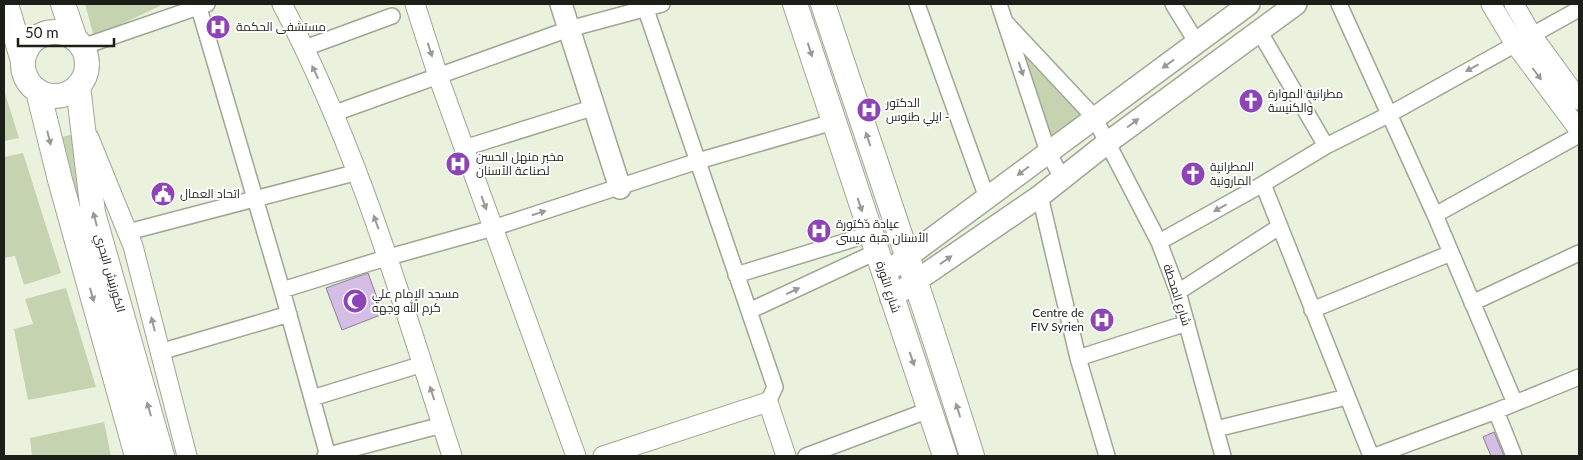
<svg xmlns="http://www.w3.org/2000/svg" width="1583" height="460" font-family="Lato,Cairo,sans-serif">
<rect width="100%" height="100%" fill="#eaf2de"/>
<path fill="#c6d3b1" d="M 85,4 L 159,4 L 160,6 L 94,37 Z
M 1016,38 L 1085,112 L 1049,140 Z
M 4,90 L 19,138 L 4,141 Z
M 70,135 L 84,136 L 93,213 L 72,225 L 58,138 Z
M 23,153 L 61,273 L 24,285 L 15,256 L 4,258 L 4,157 Z
M 66,288 L 96,387 L 28,400 L 14,329 L 33,324 L 25,299 Z
M 104,422 L 111,456 L 32,456 L 30,438 Z"/>
<path fill="#d5bee5" stroke="#8a8091" d="M 368,273 L 383,314 L 342,330 L 326,288 Z
M 1494,432 L 1504,456 L 1491,456 L 1483,437 Z"/>
<g fill="none" stroke-linecap="round" stroke-linejoin="round">
<defs>
<path id="minor" d="M 644,4 L 775,387 L 768,402
M 917,4 L 987,198
M 999,4 L 1048,152 L 1062,178
M 1173,4 L 1197,43
M 1339,4 L 1435,215 L 1515,403
M 199,8 L 282,290 L 328,456
M 1006,23 L 1094,117 L 1159,242 L 1178,292 L 1223,456
M 1258,29 L 1326,146
M 82,47 L 207,4
M 305,48 L 392,16
M 335,113 L 569,29 L 662,4
M 464,148 L 595,107
M 1263,184 L 1371,456
M 1040,196 L 1078,358 L 1107,456
M 1435,215 L 1579,135
M 128,232 L 358,172
M 1159,242 L 1263,184 L 1326,146 L 1390,114 L 1579,9
M 736,275 L 870,234
M 282,290 L 389,257 L 493,228 L 698,161 L 833,122
M 1178,292 L 1279,227
M 1472,303 L 1579,253
M 1312,310 L 1451,253
M 749,311 L 876,252
M 160,352 L 289,314
M 1078,358 L 1187,323
M 312,398 L 423,364
M 1496,411 L 1514,456
M 1216,429 L 1347,397
M 325,456 L 442,425
M 806,456 L 929,410
M 1375,456 L 1496,411 L 1579,377"/>
<path id="tertiary" d="M 282,4 C 358,148 402,302 452,456
M 415,4 L 438,76 L 576,456
M 1491,4 L 1515,44 L 1579,130
M 1514,4 L 1531,34 L 1579,100
M 89,138 L 133,246 L 187,456
M 603,456 L 768,402 L 786,456"/>
<path id="secondary" d="M 561,4 L 620,188
M 884,274 L 1249,4
M 891,298 L 1040,196 L 1107,143 L 1296,4"/>
<path id="primary" d="M 6,4 L 23,61
M 63,4 L 75,39
M 795,4 L 945,456
M 823,4 C 873,155 925,305 972,456
M23 64a32 32 0 1 1 64 0a32 32 0 1 1-64 0Z
M 78,86 L 93,213 L 162,456
M 38,91 L 60,180 L 137,456"/>
</defs>
<use href="#minor" stroke="#9fa693" stroke-width="18"/>
<use href="#tertiary" stroke="#9fa693" stroke-width="21"/>
<use href="#secondary" stroke="#9fa693" stroke-width="24"/>
<use href="#primary" stroke="#9fa693" stroke-width="26"/>
<use href="#minor" stroke="#fff" stroke-width="15"/>
<use href="#tertiary" stroke="#fff" stroke-width="19"/>
<use href="#secondary" stroke="#fff" stroke-width="21"/>
<use href="#primary" stroke="#fff" stroke-width="24"/>
</g>
<defs><path id="oneway-solid" d="M-6-.8H1V-3.2L6.5 0L1 3.2V.8H-6Z" transform="scale(1.25)"/></defs>
<g fill="#999a97">
<use href="#oneway-solid" transform="translate(430 50) rotate(72)"/>
<use href="#oneway-solid" transform="translate(810 50) rotate(72)"/>
<use href="#oneway-solid" transform="translate(1168 64) rotate(144)"/>
<use href="#oneway-solid" transform="translate(1472 68) rotate(151)"/>
<use href="#oneway-solid" transform="translate(1021 69) rotate(72)"/>
<use href="#oneway-solid" transform="translate(315 72) rotate(-115)"/>
<use href="#oneway-solid" transform="translate(1537 74) rotate(53)"/>
<use href="#oneway-solid" transform="translate(1133 123) rotate(-37)"/>
<use href="#oneway-solid" transform="translate(49 138) rotate(76)"/>
<use href="#oneway-solid" transform="translate(868 139) rotate(-108)"/>
<use href="#oneway-solid" transform="translate(1023 171) rotate(143)"/>
<use href="#oneway-solid" transform="translate(484 203) rotate(70)"/>
<use href="#oneway-solid" transform="translate(860 205) rotate(71)"/>
<use href="#oneway-solid" transform="translate(1220 208) rotate(151)"/>
<use href="#oneway-solid" transform="translate(539 213) rotate(-18)"/>
<use href="#oneway-solid" transform="translate(95 219) rotate(-105)"/>
<use href="#oneway-solid" transform="translate(376 222) rotate(-110)"/>
<use href="#oneway-solid" transform="translate(946 260) rotate(-35)"/>
<use href="#oneway-solid" transform="translate(793 291) rotate(-25)"/>
<use href="#oneway-solid" transform="translate(92 295) rotate(74)"/>
<use href="#oneway-solid" transform="translate(153 324) rotate(-104)"/>
<use href="#oneway-solid" transform="translate(912 359) rotate(71)"/>
<use href="#oneway-solid" transform="translate(432 393) rotate(-108)"/>
<use href="#oneway-solid" transform="translate(149 409) rotate(-106)"/>
<use href="#oneway-solid" transform="translate(958 410) rotate(-107)"/>
</g>
<defs>
<symbol id="hospital-disc" viewBox="-11 -11 22 22"><circle r="9.5" fill="#8d44b6" stroke="#fff"/><path d="M-5-5h3v3.5h4V-5h3V5h-3V1.5h-4V5h-3Z" fill="#fff"/></symbol>
<symbol id="church-disc" viewBox="-11 -11 22 22"><circle r="9.5" fill="#8d44b6" stroke="#fff"/><path d="M-1.2-6h2.4v3.5h3.3v2.4h-3.3V6h-2.4V-.1h-3.3v-2.4h3.3Z" fill="#fff"/></symbol>
<symbol id="civic-disc" viewBox="-11 -11 22 22"><circle r="9.5" fill="#8d44b6" stroke="#fff"/><path d="M-.6-6.5H3V-4.5H.6V-3L4-1V1h2V6H-6V1h2V-1L-.6-3ZM-1.2 2.5V6h2.4V2.5Z" fill="#fff"/></symbol>
<symbol id="mosque-disc" viewBox="-11 -11 22 22"><circle r="9.5" fill="#8d44b6" stroke="#fff"/><path d="M3.5-4.9A6 6 0 1 0 3.5 4.9A5 5 0 1 1 3.5-4.9Z" fill="#fff"/></symbol>
</defs>
<g fill-rule="evenodd">
<use href="#hospital-disc" x="204" y="13" width="28" height="28"/>
<use href="#church-disc" x="1237" y="87" width="28" height="28"/>
<use href="#hospital-disc" x="855" y="96" width="28" height="28"/>
<use href="#hospital-disc" x="444" y="150" width="28" height="28"/>
<use href="#church-disc" x="1179" y="160" width="28" height="28"/>
<use href="#civic-disc" x="149" y="180" width="28" height="28"/>
<use href="#hospital-disc" x="805" y="217" width="28" height="28"/>
<use href="#mosque-disc" x="341" y="287" width="28" height="28"/>
<use href="#hospital-disc" x="1088" y="306" width="28" height="28"/>
</g>
<g text-anchor="middle" stroke-width="4" stroke-linejoin="round" paint-order="stroke">
<g font-size="12" fill="#1c1f18" stroke="#fff" text-anchor="start">
<text x="236" y="31">مستشفى الحكمة</text>
<text x="1268" y="98">مطرانية الموارة<tspan x="1268" dy="14">والكنيسة</tspan></text>
<text x="886" y="107">الدكتور<tspan x="886" dy="14">ايلي طنوس -</tspan></text>
<text x="476" y="161">مخبر منهل الحسن<tspan x="476" dy="14">لصناعة الأسنان</tspan></text>
<text x="1210" y="171">المطرانية<tspan x="1210" dy="14">المارونية</tspan></text>
<text x="180" y="198">اتحاد العمال</text>
<text x="836" y="228">عيادة دّكتورة<tspan x="836" dy="14">الأسنان هبة عيسى</tspan></text>
<text x="372" y="298">مسجد الإمام علي<tspan x="372" dy="14">كرم الله وجهه</tspan></text>
<text x="1084" y="317" text-anchor="end">Centre de<tspan x="1084" dy="14">FIV Syrien</tspan></text>
</g>
<g font-size="12" fill="#1c1f18" stroke="#fff">
<text transform="translate(110 273) rotate(74)" y="4">الكورنيش البحري</text>
<text transform="translate(888 287) rotate(72)" y="4">شارع الثورة</text>
<text transform="translate(1177 295) rotate(72)" y="4">شارع المحطة</text>
</g>
</g>
<rect width="1583" height="460" fill="none" stroke="#1c1f18" stroke-width="10"/>
<path d="M18 38v8h96v-8" fill="none" stroke="#1c1f18" stroke-width="2.5"/>
<text x="25" y="38" font-size="15" fill="#1c1f18" stroke="#ffffff" stroke-width="4" paint-order="stroke">50 m</text>
</svg>
